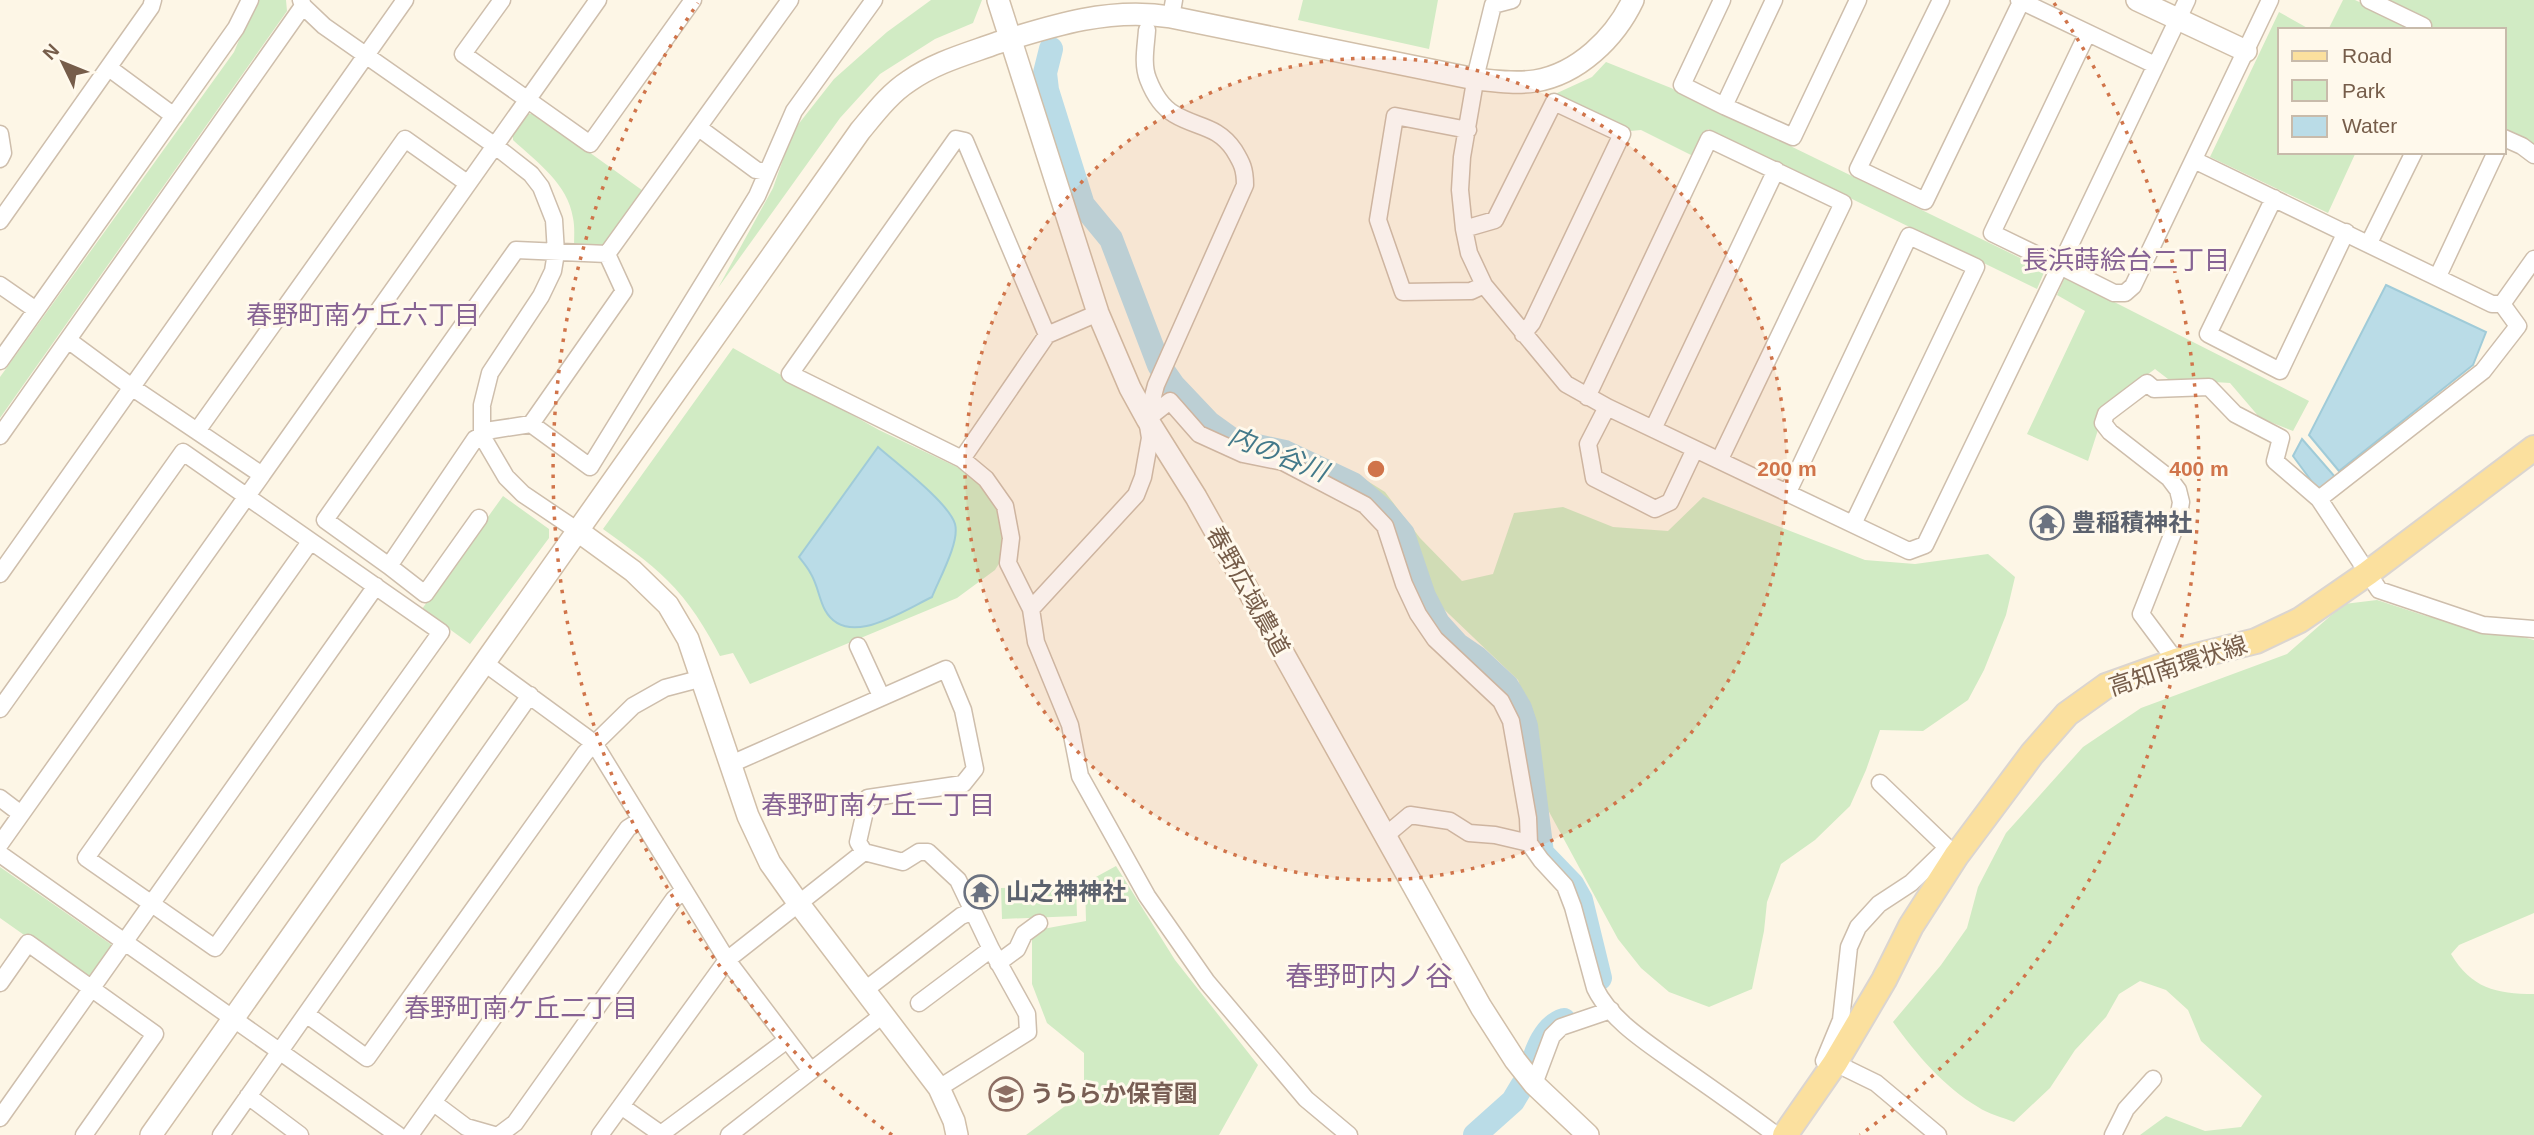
<svg xmlns="http://www.w3.org/2000/svg" width="2534" height="1135" font-family="Arial,'Noto Sans JP',sans-serif">
<rect width="100%" height="100%" fill="#fdf6e6"/>
<path fill="#d1ebc4" d="M 256,0 L 286,0 L 287,11 L 0,418 L 0,377 L 234,52 Z
M 931,0 L 982,0 L 973,23 L 935,39 L 880,74 L 840,118 L 718,288 L 773,188 L 793,131 L 834,79 L 887,32 Z
M 1303,0 L 1438,0 L 1429,49 L 1298,20 Z
M 2343,0 L 2355,0 L 2405,23 L 2408,30 L 2328,30 Z
M 2384,0 L 2534,0 L 2534,148 L 2504,132 L 2504,30 L 2426,30 Z
M 2279,12 L 2311,30 L 2280,30 L 2280,152 L 2356,152 L 2328,213 L 2210,157 Z
M 1606,62 L 1671,88 L 2045,270 L 2037,289 L 1708,129 L 1693,156 L 1641,130 L 1630,131 L 1554,99 L 1555,94 L 1592,77 Z
M 526,114 L 536,114 L 646,193 L 605,248 L 574,247 C 574,237 575,227 573,218 C 568,184 537,162 513,140 L 513,131 Z
M 2065,277 L 2309,401 L 2293,431 L 2260,418 L 2230,383 L 2168,379 L 2155,369 L 2106,405 L 2088,461 L 2027,434 L 2085,311 L 2057,295 Z
M 733,348 L 879,430 L 978,477 L 1002,516 L 1005,554 L 995,570 L 957,598 L 750,684 L 733,653 L 720,656 C 706,629 689,601 667,580 C 648,561 625,545 603,529 Z
M 1350,470 L 1385,492 L 1420,538 L 1462,581 L 1493,574 L 1514,513 L 1563,507 L 1613,527 L 1668,531 L 1703,497 L 1865,560 L 1915,564 L 1988,554 L 2015,577 L 2006,615 L 1984,670 L 1968,700 L 1923,731 L 1880,730 L 1866,770 L 1850,806 L 1815,840 L 1781,864 L 1767,902 L 1764,931 L 1752,989 L 1709,1007 L 1669,992 L 1641,968 L 1618,939 L 1547,808 L 1533,777 L 1533,723 L 1518,680 L 1428,594 L 1386,535 L 1342,491 Z
M 503,496 L 549,529 L 549,538 L 470,644 L 422,609 Z
M 2377,600 L 2426,616 L 2494,629 L 2534,640 L 2534,913 L 2459,945 L 2451,954 C 2471,988 2496,994 2534,994 L 2534,1135 L 2140,1135 L 2166,1116 L 2205,1131 L 2241,1127 L 2262,1096 L 2201,1041 L 2188,1010 L 2166,990 L 2140,981 L 2119,994 L 2106,1017 L 2075,1050 L 2050,1088 L 2014,1122 C 2002,1117 1988,1114 1978,1107 C 1944,1087 1916,1054 1893,1022 L 1941,965 L 1967,928 L 1978,887 L 2006,833 L 2083,747 L 2141,708 L 2287,654 L 2344,604 Z
M 1116,866 L 1175,960 L 1258,1065 L 1219,1135 L 1026,1135 L 1084,1092 L 1084,1053 L 1047,1023 L 1032,984 L 1032,931 L 1086,921 L 1085,883 Z
M 0,867 L 112,945 L 88,980 L 0,918 Z
M 1076,886 L 1077,916 L 1002,919 L 1001,888 Z"/>
<path fill="#badce7" stroke="#a0cbd8" stroke-width="2" d="M 2386,285 L 2486,332 L 2473,365 L 2339,471 L 2309,435 Z
M 2302,439 L 2336,478 L 2318,490 L 2293,456 Z
M 878,447 C 896,463 949,503 955,524 C 960,542 939,579 932,597 C 904,610 847,650 825,610 C 819,599 818,586 811,574 C 808,568 803,562 799,557 Z"/>
<g fill="none" stroke-linecap="round" stroke-linejoin="round">
<path stroke="#badce7" stroke-width="24" d="M 1051,49 L 1045,73 L 1047,90 L 1083,205 L 1111,239 L 1159,365 L 1173,385 L 1209,423 L 1234,441 L 1285,452 L 1353,484 L 1383,510 L 1403,534 L 1424,596 L 1438,623 L 1458,645 L 1477,658 L 1507,686 L 1520,708 L 1526,726 L 1542,853 L 1572,884 L 1581,900 L 1600,978
M 1530,1070 C 1536,1052 1544,1026 1564,1020
M 1475,1135 L 1513,1101 L 1522,1086"/>
<defs>
<path id="street" d="M 301,0 L 303,6 L 324,26 L 494,145 L 531,174 L 541,187 L 554,220 L 556,253 L 553,271 L 541,296 L 490,373 L 482,405 L 482,436 L 506,477 L 523,494 L 578,531
M 502,0 L 463,54 L 590,144 L 693,0
M 790,0 L 607,254 L 516,250 L 325,520 L 389,566 L 475,439 L 492,430 L 531,424 L 590,467 L 757,196 L 794,111 L 874,0
M 1512,0 L 1493,5 L 1477,70 L 1462,157 L 1460,190 L 1464,229 L 1469,253 L 1484,285 L 1566,384 L 1607,407 L 1909,551 L 1925,545 L 2060,266 L 1992,233 L 2087,34
M 1722,0 L 1682,85 L 1724,106
M 1774,0 L 1724,106 L 1793,137 L 1858,0
M 1941,0 L 1858,169 L 1925,201 L 2022,0
M 2019,0 L 2155,65
M 2187,0 L 2060,266 L 2114,293 L 2125,293 L 2133,286 L 2270,0
M 2369,0 L 2423,26 L 2421,30
M 1171,17 L 1174,0
M 1147,30 C 1146,46 1142,64 1148,79 C 1153,92 1162,107 1174,114 C 1197,128 1217,125 1234,150 C 1242,163 1245,169 1245,185 L 1156,385 L 1147,419 L 1150,438 L 1143,477 L 1136,495 L 1031,609 L 1036,642 L 1070,725 L 1080,776 L 1147,896 L 1207,982 L 1306,1099 L 1349,1135
M 109,68 L 174,116
M 699,128 L 756,170 L 766,172
M 1468,130 L 1395,116 L 1378,220 L 1403,292 L 1471,291 L 1484,285
M 0,134 L 3,153 L 0,159
M 2504,138 L 2522,146 L 2534,155
M 2194,160 L 2492,304 L 2502,304 L 2534,259
M 2274,198 L 2208,334 L 2280,371 L 2346,232
M 0,221 L 151,7 L 153,0
M 1464,229 L 1495,220 L 1554,102 L 1622,134 L 1532,323 L 1523,334
M 2369,243 L 2414,152
M 2438,276 L 2496,152
M 0,285 L 36,310
M 2502,304 L 2518,326 L 2483,371 L 2319,499 L 2379,590 L 2483,625 L 2534,629
M 68,340 L 133,388 L 262,475 L 598,0
M 0,361 L 236,28 L 250,0
M 1587,397 L 1709,139 L 1843,203 L 1720,459
M 1607,407 L 1588,444 L 1594,478 L 1655,509 L 1670,502 L 1695,449
M 1147,419 L 1170,401 L 1199,434 L 1243,454 L 1283,462 L 1365,505 L 1385,526 L 1404,584 L 1418,614 L 1435,639 L 1501,701 L 1511,721 L 1528,818 L 1529,843 L 1541,860 L 1565,886 L 1573,907 L 1595,988 C 1611,1021 1649,1044 1678,1065 C 1711,1088 1744,1111 1776,1135
M 531,424 L 624,291 L 607,254
M 1653,429 L 1776,170
M 197,431 L 405,139 L 467,183
M 0,436 L 303,6
M 962,459 L 1047,335 L 1098,313
M 1788,492 L 1909,236 L 1976,267 L 1853,524
M 389,566 L 425,594 L 479,518
M 0,574 L 405,0
M 1031,609 L 1008,563 L 1011,538 L 1005,506 L 986,479 L 962,459 L 790,374 L 956,139 L 965,141 L 1047,335
M 858,646 L 881,696
M 2176,661 L 2141,614 L 2178,520 L 2181,502 L 2178,490 L 2169,478 L 2110,432 L 2103,423 L 2106,414 L 2147,383 L 2154,389 L 2209,387 L 2235,414 L 2281,438 L 2275,461 L 2319,499
M 486,664 L 594,743 L 727,960 L 811,1071
M 0,709 L 183,452 L 441,632 L 215,948 L 86,858 L 310,542
M 731,764 L 946,669 L 963,710 L 975,769 L 963,784 L 868,798 L 858,842 L 864,852 L 903,862 L 919,852 L 928,852 L 958,880 L 991,949 L 1027,1014 L 1028,1032 L 939,1088
M 1880,783 L 1954,854
M 0,798 L 21,814
M 1385,836 L 1410,815 L 1450,821 L 1469,833 L 1495,835 L 1529,843
M 0,844 L 262,475
M 0,854 L 398,1135
M 998,963 L 1017,949 L 1024,934 L 1039,923
M 0,983 L 28,943 L 155,1034 L 84,1135
M 865,990 L 961,916 L 973,911
M 919,1003 L 991,949
M 306,1014 L 367,1058 L 585,753 L 633,706 L 665,688 L 703,678
M 1534,1084 L 1552,1036 L 1561,1027 L 1611,1010
M 248,1096 L 300,1135
M 434,1103 L 466,1127 L 494,1135
M 621,1106 L 661,1134 L 787,1040
M 0,1118 L 376,586
M 221,1135 L 530,695
M 410,1135 L 628,828 L 641,820
M 499,1135 L 515,1123 L 674,899 L 684,890
M 600,1135 L 727,960 L 864,852
M 729,1135 L 884,1014
M 1938,1135 L 1876,1083 L 1835,1063 L 1824,1061 L 1841,1020 L 1849,947 L 1858,927 L 1879,904 L 1911,883 L 1947,848
M 2113,1135 L 2126,1109 L 2153,1079"/>
<path id="secondary" d="M 998,0 L 1098,313 L 1130,388 L 1147,419 L 1196,497 L 1481,1007 L 1515,1060 L 1534,1084 L 1588,1135
M 2137,0 L 2246,51
M 578,531 L 633,571 L 668,605 L 688,639 L 748,816 L 770,863 L 799,904 L 939,1088 L 954,1121 L 957,1135
M 151,1135 L 860,131 C 875,113 889,94 909,81 C 936,62 967,54 997,43 C 1054,25 1111,7 1171,17 L 1475,79 C 1495,81 1515,84 1535,81 C 1578,74 1615,38 1633,0"/>
<path id="primary" d="M 1785,1135 L 1835,1063 L 1884,980 L 1911,926 L 1956,856 L 2032,754 L 2067,714 L 2106,686 L 2176,661 L 2256,641 L 2300,620 L 2368,573 L 2534,448"/>
</defs>
<use href="#street" stroke="#cebeac" stroke-width="19"/>
<use href="#secondary" stroke="#d1bfa9" stroke-width="24"/>
<use href="#primary" stroke="#dbd5d0" stroke-width="28"/>
<use href="#street" stroke="#fff" stroke-width="16"/>
<use href="#secondary" stroke="#fff" stroke-width="21"/>
<use href="#primary" stroke="#fbe09e" stroke-width="24"/>
</g>
<circle cx="1376" cy="469" r="411" fill="#d0744a" fill-opacity=".12"/>
<g fill="none" stroke="#d0744a" stroke-width="3.5" stroke-dasharray="3.5 7">
<circle cx="1376" cy="469" r="411"/>
<path d="M892 1135A823 823 0 0 1 698 3M2054 3A823 823 0 0 1 1860 1135"/>
</g>
<defs>
<symbol id="temple-ring" viewBox="-11 -11 22 22"><circle r="9.5" fill="#fff9ec" stroke="#6b7280" stroke-width="1.5"/><path d="M0-6L5-2H3V0L6.5 2.5H4V6H1.5V3h-3V6H-4V2.5H-6.5L-3 0V-2H-5Z" fill="#6b7280"/></symbol>
<symbol id="school-ring" viewBox="-11 -11 22 22"><circle r="9.5" fill="#fff9ec" stroke="#8d6e63" stroke-width="1.5"/><path d="M0-5L7-2L0 1L-7-2ZM-4 1L0 2.5L4 1V4Q0 6-4 4Z" fill="#8d6e63"/></symbol>
</defs>
<g fill-rule="evenodd">
<use href="#temple-ring" x="2028" y="504" width="38" height="38"/>
<use href="#temple-ring" x="962" y="873" width="38" height="38"/>
<use href="#school-ring" x="987" y="1075" width="38" height="38"/>
</g>
<g text-anchor="middle" stroke-width="6" stroke-linejoin="round" paint-order="stroke">
<g font-size="24" font-weight="bold" fill="#5b616d" stroke="#fff9ec" text-anchor="start">
<text x="2072" y="531">豊稲積神社</text>
<text x="1006" y="900">山之神神社</text>
</g>
<g font-size="24" fill="#765d4a" stroke="#fff9ec">
<text transform="translate(1248 591) rotate(61)" y="8">春野広域農道</text>
<text transform="translate(2178 666) rotate(-18)" y="8">高知南環状線</text>
</g>
<g font-size="24" font-weight="bold" fill="#785e54" stroke="#fff9ec" text-anchor="start">
<text x="1030" y="1102">うららか保育園</text>
</g>
<g font-size="26" fill="#866293" stroke="#fff9ec">
<text x="2126" y="269">長浜蒔絵台二丁目</text>
<text x="363" y="324">春野町南ケ丘六丁目</text>
<text x="878" y="814">春野町南ケ丘一丁目</text>
<text x="521" y="1017">春野町南ケ丘二丁目</text>
</g>
<g font-size="26" font-style="italic" fill="#43798a" stroke="#fff9ec">
<text transform="translate(1278 454) rotate(22)" y="9">内の谷川</text>
</g>
<g font-size="28" fill="#866293" stroke="#fff9ec">
<text x="1369" y="986">春野町内ノ谷</text>
</g>
</g>
<circle cx="1376" cy="469" r="10" fill="#d0744a" stroke="#fff9ec" stroke-width="3.5"/>
<g font-size="21" text-anchor="middle" font-weight="bold" fill="#d0744a" stroke="#fff9ec" stroke-width="6" stroke-linejoin="round" paint-order="stroke">
<text x="1787" y="476">200 m</text>
<text x="2199" y="476">400 m</text>
</g>
<rect x="2278" y="28" width="228" height="126" fill="#fff9ec" stroke="#c8bbab" stroke-width="2"/>
<rect x="2292" y="51" width="35" height="10" fill="#fbe09e" stroke="#c8bbab" stroke-width="2"/>
<text x="2342" y="63" font-size="21" fill="#765d4a">Road</text>
<rect x="2292" y="80" width="35" height="21" fill="#d1ebc4" stroke="#c8bbab" stroke-width="2"/>
<text x="2342" y="98" font-size="21" fill="#765d4a">Park</text>
<rect x="2292" y="116" width="35" height="21" fill="#badce7" stroke="#c8bbab" stroke-width="2"/>
<text x="2342" y="133" font-size="21" fill="#765d4a">Water</text>
<g transform="translate(63 63) rotate(313)" stroke="#fff9ec" stroke-width="5" paint-order="stroke">
<path d="M0-5L12 26L0 18L-12 26Z" fill="#765d4a"/>
<text y="-10" font-size="19" font-weight="bold" text-anchor="middle" fill="#765d4a">N</text>
</g>
</svg>
